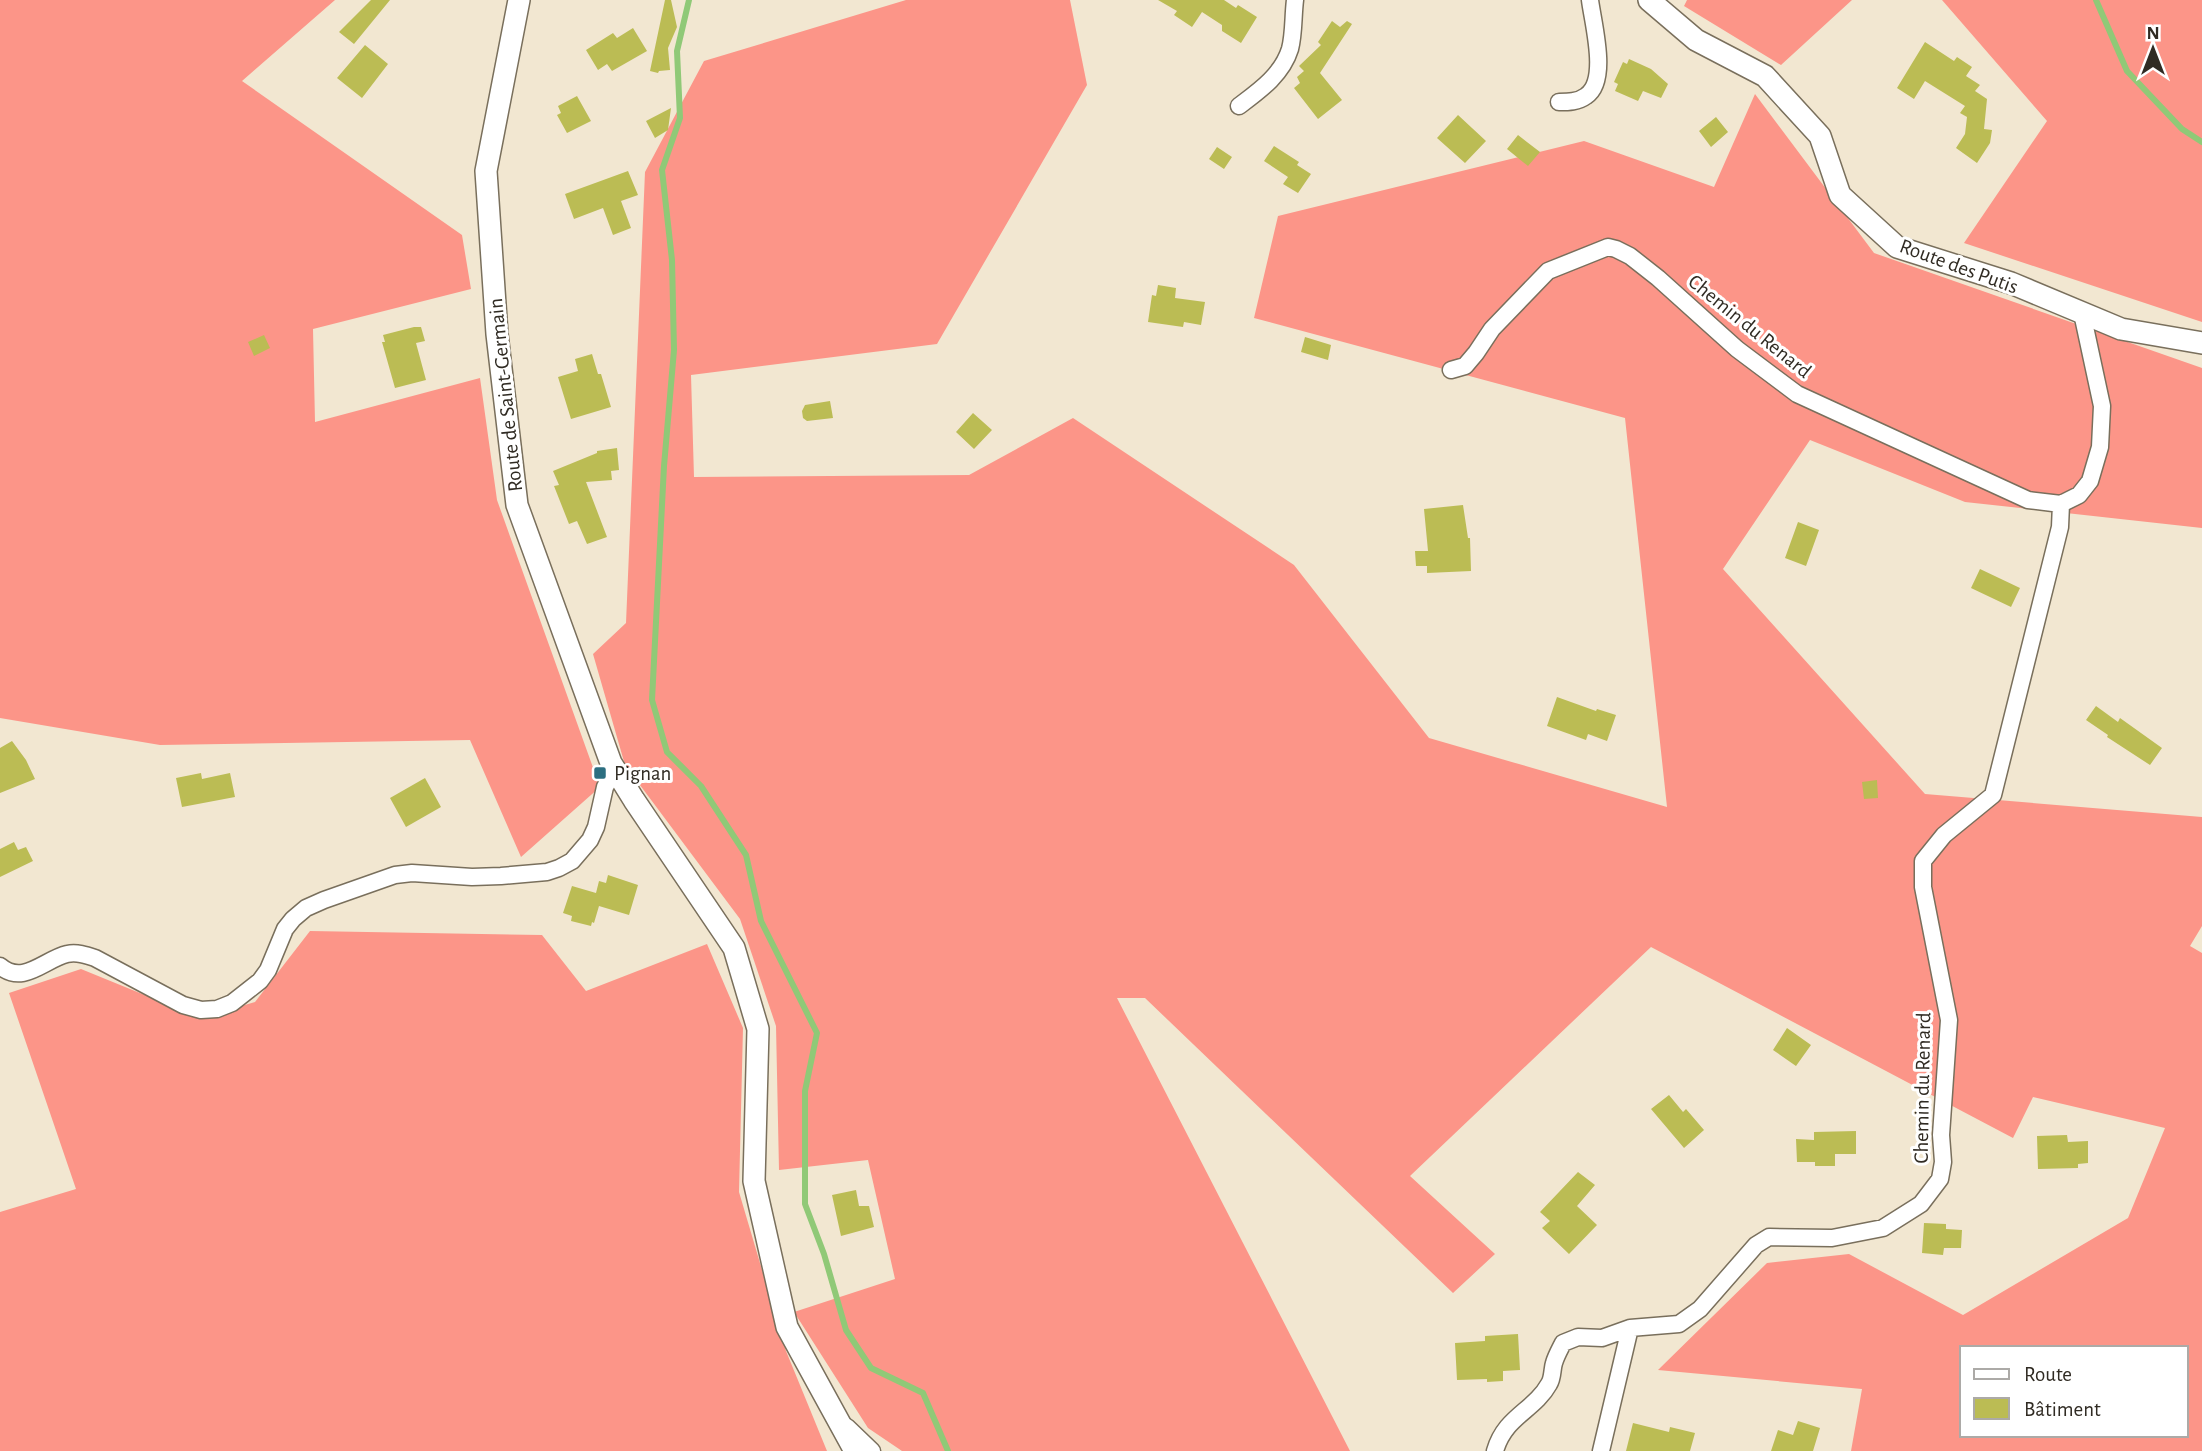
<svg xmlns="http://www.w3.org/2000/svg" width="2202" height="1451" font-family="'Alegreya Sans',sans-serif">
<rect width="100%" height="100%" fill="#f2e7d1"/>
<path fill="#fc9588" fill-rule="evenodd" d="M 0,0 L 335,0 L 242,81 L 462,235 L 471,289 L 313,329 L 315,422 L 480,378 L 497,500 L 600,787 L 521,857 L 470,740 L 160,745 L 0,718 Z
M 906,0 L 1070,0 L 1087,85 L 937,344 L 691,375 L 694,477 L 969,475 L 1073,418 L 1294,565 L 1429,738 L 1667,807 L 1625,418 L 1254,318 L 1278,216 L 1584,141 L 1714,187 L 1755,94 L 1874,253 L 2202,368 L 2202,528 L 1965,502 L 1810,440 L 1723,569 L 1925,794 L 2202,817 L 2202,926 L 2190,946 L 2202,953 L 2202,1451 L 1851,1451 L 1862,1389 L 1658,1370 L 1767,1263 L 1849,1254 L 1963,1315 L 2128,1218 L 2165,1128 L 2033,1097 L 2013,1138 L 1651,947 L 1410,1176 L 1495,1254 L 1453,1293 L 1145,998 L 1117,998 L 1350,1451 L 902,1451 L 868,1428 L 794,1312 L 895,1279 L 868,1160 L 779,1170 L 776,1026 L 740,919 L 625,765 L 593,654 L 626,623 L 645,172 L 704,61 ZM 1962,1348 L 2186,1348 L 2186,1435 L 1962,1435 Z
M 1687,0 L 1852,0 L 1781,65 L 1684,6 Z
M 1942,0 L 2202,0 L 2202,322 L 1964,243 L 2047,121 Z
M 310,931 L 542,935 L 586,991 L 707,944 L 743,1028 L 739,1192 L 786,1351 L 827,1451 L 0,1451 L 0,1212 L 76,1189 L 9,993 L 81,969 L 201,1018 L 255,1002 Z"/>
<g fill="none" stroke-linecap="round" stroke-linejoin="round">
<path stroke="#90c977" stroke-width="6" d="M 689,0 L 677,51 L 680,118 L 662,170 L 672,260 L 674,350 L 664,466 L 652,700 L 667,752 L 701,786 L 746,855 L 761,921 L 817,1033 L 805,1091 L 805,1204 L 824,1254 L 846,1330 L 871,1368 L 923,1393 L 948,1451
M 2096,0 L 2127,71 L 2182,129 L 2202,142"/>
</g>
<path fill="#bbbc54" d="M 371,0 L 390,0 L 354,44 L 339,32 Z
M 665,0 L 671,0 L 677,27 L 668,48 L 670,70 L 659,71 L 658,73 L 650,71 Z
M 1158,0 L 1224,0 L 1236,8 L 1238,5 L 1257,17 L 1241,43 L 1222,31 L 1222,25 L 1202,12 L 1192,27 L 1174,15 L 1177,11 Z
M 1332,21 L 1340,27 L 1347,21 L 1352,24 L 1320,73 L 1342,100 L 1318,119 L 1294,88 L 1300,83 L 1297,77 L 1304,71 L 1299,66 L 1321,45 L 1318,42 Z
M 633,28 L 647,51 L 612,71 L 607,64 L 598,70 L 586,50 L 613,33 L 617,38 Z
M 1925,42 L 1954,61 L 1957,57 L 1972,67 L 1966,76 L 1980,85 L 1975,91 L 1987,99 L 1984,129 L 1992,130 L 1990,143 L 1977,163 L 1956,148 L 1965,134 L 1967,117 L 1960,113 L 1965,106 L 1925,81 L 1914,99 L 1897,88 Z
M 365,45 L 388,64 L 362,98 L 337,78 Z
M 1629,59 L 1651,69 L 1668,84 L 1661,98 L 1643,91 L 1638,101 L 1615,91 L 1618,84 L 1614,82 L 1623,62 L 1627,64 Z
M 577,96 L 591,121 L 567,133 L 557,115 L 561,113 L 558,106 Z
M 671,108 L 668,130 L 655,138 L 646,121 Z
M 1458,115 L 1486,141 L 1465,163 L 1437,138 Z
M 1716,117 L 1728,132 L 1711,147 L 1699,131 Z
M 1518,135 L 1540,152 L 1528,166 L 1507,149 Z
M 1274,146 L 1299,162 L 1297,165 L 1311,174 L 1298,193 L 1283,184 L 1288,177 L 1264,161 Z
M 1217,147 L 1232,157 L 1224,169 L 1209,159 Z
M 628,171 L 638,195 L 621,201 L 631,228 L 613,235 L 603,208 L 574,219 L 565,194 Z
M 1158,285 L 1176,288 L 1175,298 L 1205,302 L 1201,325 L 1184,322 L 1183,327 L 1148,322 L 1152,295 L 1156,296 Z
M 414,327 L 421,327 L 425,341 L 416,343 L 426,380 L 395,388 L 382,342 L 385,342 L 383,335 Z
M 264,335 L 270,348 L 254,356 L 248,342 Z
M 1305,337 L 1331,345 L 1328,360 L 1301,352 Z
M 592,354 L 598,374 L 601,374 L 611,407 L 571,419 L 558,377 L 578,371 L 575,359 Z
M 830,401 L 833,418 L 807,421 L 803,418 L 802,411 L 805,405 Z
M 973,413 L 992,430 L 974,449 L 956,432 Z
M 617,448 L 619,470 L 611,471 L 612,480 L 586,482 L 607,537 L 587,544 L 577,521 L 569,524 L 554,486 L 559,485 L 553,471 L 597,453 L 597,451 Z
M 1463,505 L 1468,538 L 1470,538 L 1471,571 L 1427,573 L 1427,566 L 1416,566 L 1415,551 L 1428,551 L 1424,509 Z
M 1798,522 L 1819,530 L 1806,566 L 1785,558 Z
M 1980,569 L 2020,588 L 2011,607 L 1971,588 Z
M 1557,697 L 1596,711 L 1597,709 L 1616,715 L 1607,741 L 1588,734 L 1586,740 L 1547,726 Z
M 2096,706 L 2118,722 L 2120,718 L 2162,748 L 2150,765 L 2107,737 L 2108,735 L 2086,720 Z
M 12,741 L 26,760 L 35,779 L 0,793 L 0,748 Z
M 201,773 L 202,779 L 230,773 L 235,797 L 182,807 L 176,778 Z
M 425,778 L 441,807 L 406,827 L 390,798 Z
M 1877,780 L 1878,798 L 1864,799 L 1862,782 Z
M 14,842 L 18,850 L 26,847 L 33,861 L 0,877 L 0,849 Z
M 608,875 L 638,885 L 629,915 L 599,906 L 594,923 L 592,922 L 591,926 L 571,921 L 572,916 L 563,913 L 572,886 L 596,893 L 599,881 L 606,883 Z
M 1787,1028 L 1811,1045 L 1796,1066 L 1773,1050 Z
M 1669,1095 L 1683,1112 L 1686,1109 L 1704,1130 L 1684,1148 L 1651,1109 Z
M 1856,1131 L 1856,1154 L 1835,1154 L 1835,1166 L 1815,1166 L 1815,1162 L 1797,1162 L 1796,1139 L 1814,1140 L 1814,1132 Z
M 2067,1135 L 2068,1142 L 2088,1141 L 2088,1163 L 2078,1164 L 2078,1168 L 2038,1169 L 2037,1136 Z
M 1578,1172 L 1595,1185 L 1577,1206 L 1597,1225 L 1569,1254 L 1542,1228 L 1550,1221 L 1540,1212 Z
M 856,1190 L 859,1206 L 869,1206 L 874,1227 L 841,1236 L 832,1195 Z
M 1924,1223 L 1946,1224 L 1946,1229 L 1962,1230 L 1961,1248 L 1944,1248 L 1943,1255 L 1922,1253 Z
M 1518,1334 L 1520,1370 L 1503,1371 L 1503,1381 L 1487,1382 L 1487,1379 L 1457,1380 L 1455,1343 L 1485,1341 L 1485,1336 Z
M 1798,1421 L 1820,1428 L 1813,1451 L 1771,1451 L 1778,1430 L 1793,1435 Z
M 1633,1423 L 1669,1432 L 1670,1427 L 1695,1433 L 1690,1451 L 1626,1451 Z"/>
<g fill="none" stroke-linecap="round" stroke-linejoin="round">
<defs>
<path id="minor" d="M 1559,102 C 1568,102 1578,102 1586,96 C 1609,81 1593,24 1590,0
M 1239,106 C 1259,91 1282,75 1290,49 C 1294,34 1293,16 1295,0
M 1451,370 L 1465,366 L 1476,353 L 1492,329 L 1548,271 L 1608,247 L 1616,249 L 1630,256 L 1658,278 L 1737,349 L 1797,394 L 2028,500 L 2061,504
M 0,966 C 23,986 45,959 67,954 C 77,952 86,955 95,958 L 183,1005 L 201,1010 L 217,1009 L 232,1003 L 260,981 L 268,970 L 285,929 L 293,919 L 306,908 L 324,900 L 395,875 L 412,873 L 472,877 L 501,876 L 547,872 L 559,868 L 572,861 L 590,840 L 596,827 L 605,787 L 609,780 L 617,775
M 847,1427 L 872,1451
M 1495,1451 C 1505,1416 1534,1411 1549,1384 C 1553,1378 1552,1369 1554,1363 C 1556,1356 1560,1349 1563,1343 L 1578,1337 L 1602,1338 L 1630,1328 L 1679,1324 L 1700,1309 L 1756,1245 L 1769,1237 L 1832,1238 L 1883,1228 L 1921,1204 L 1940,1179 L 1943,1162 L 1941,1135 L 1949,1020 L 1923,887 L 1923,861 L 1944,835 L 1993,795 L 2060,527 L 2061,504 L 2079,495 L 2090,481 L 2100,447 L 2102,406 L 2082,313
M 1601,1451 L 1630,1328"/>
<path id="tertiary" d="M 519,0 L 486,171 L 497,334 L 517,505 L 611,763 L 634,800 L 734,948 L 758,1029 L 754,1181 L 787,1327 L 855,1451
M 1649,0 L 1696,40 L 1765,76 L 1820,136 L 1840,195 L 1897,247 L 2011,283 L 2121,329 L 2202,343"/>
</defs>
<use href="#minor" stroke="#796f5c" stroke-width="19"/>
<use href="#tertiary" stroke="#796f5c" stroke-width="24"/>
<use href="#minor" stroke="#fff" stroke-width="16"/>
<use href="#tertiary" stroke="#fff" stroke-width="21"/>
</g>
<rect fill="#2c6e80" stroke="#fff" stroke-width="2.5" x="593" y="766" width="14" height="14" rx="3.5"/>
<g text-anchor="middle" stroke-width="6" stroke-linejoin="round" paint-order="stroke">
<g font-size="21" fill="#302b23" stroke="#fff">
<text transform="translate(1959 266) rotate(20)" y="7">Route des Putis</text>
<text transform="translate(1750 326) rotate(39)" y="7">Chemin du Renard</text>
<text transform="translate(505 395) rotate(-96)" y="7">Route de Saint-Germain</text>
<text transform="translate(1922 1088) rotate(-89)" y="7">Chemin du Renard</text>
</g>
<g font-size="21" fill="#302b23" stroke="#fff" text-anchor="start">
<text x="614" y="780">Pignan</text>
</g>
</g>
<rect x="1960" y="1346" width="228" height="91" fill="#ffffff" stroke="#acaaa7" stroke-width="2"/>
<rect x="1974" y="1369" width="35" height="10" fill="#ffffff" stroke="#acaaa7" stroke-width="2"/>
<text x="2024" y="1381" font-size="21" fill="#302b23">Route</text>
<rect x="1974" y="1398" width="35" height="21" fill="#bbbc54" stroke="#acaaa7" stroke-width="2"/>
<text x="2024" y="1416" font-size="21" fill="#302b23">Bâtiment</text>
<g transform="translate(2153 49)" stroke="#ffffff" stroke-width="5" paint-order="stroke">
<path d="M0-5L12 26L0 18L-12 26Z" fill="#302b23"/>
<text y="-10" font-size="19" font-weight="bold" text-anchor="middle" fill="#302b23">N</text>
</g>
</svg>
